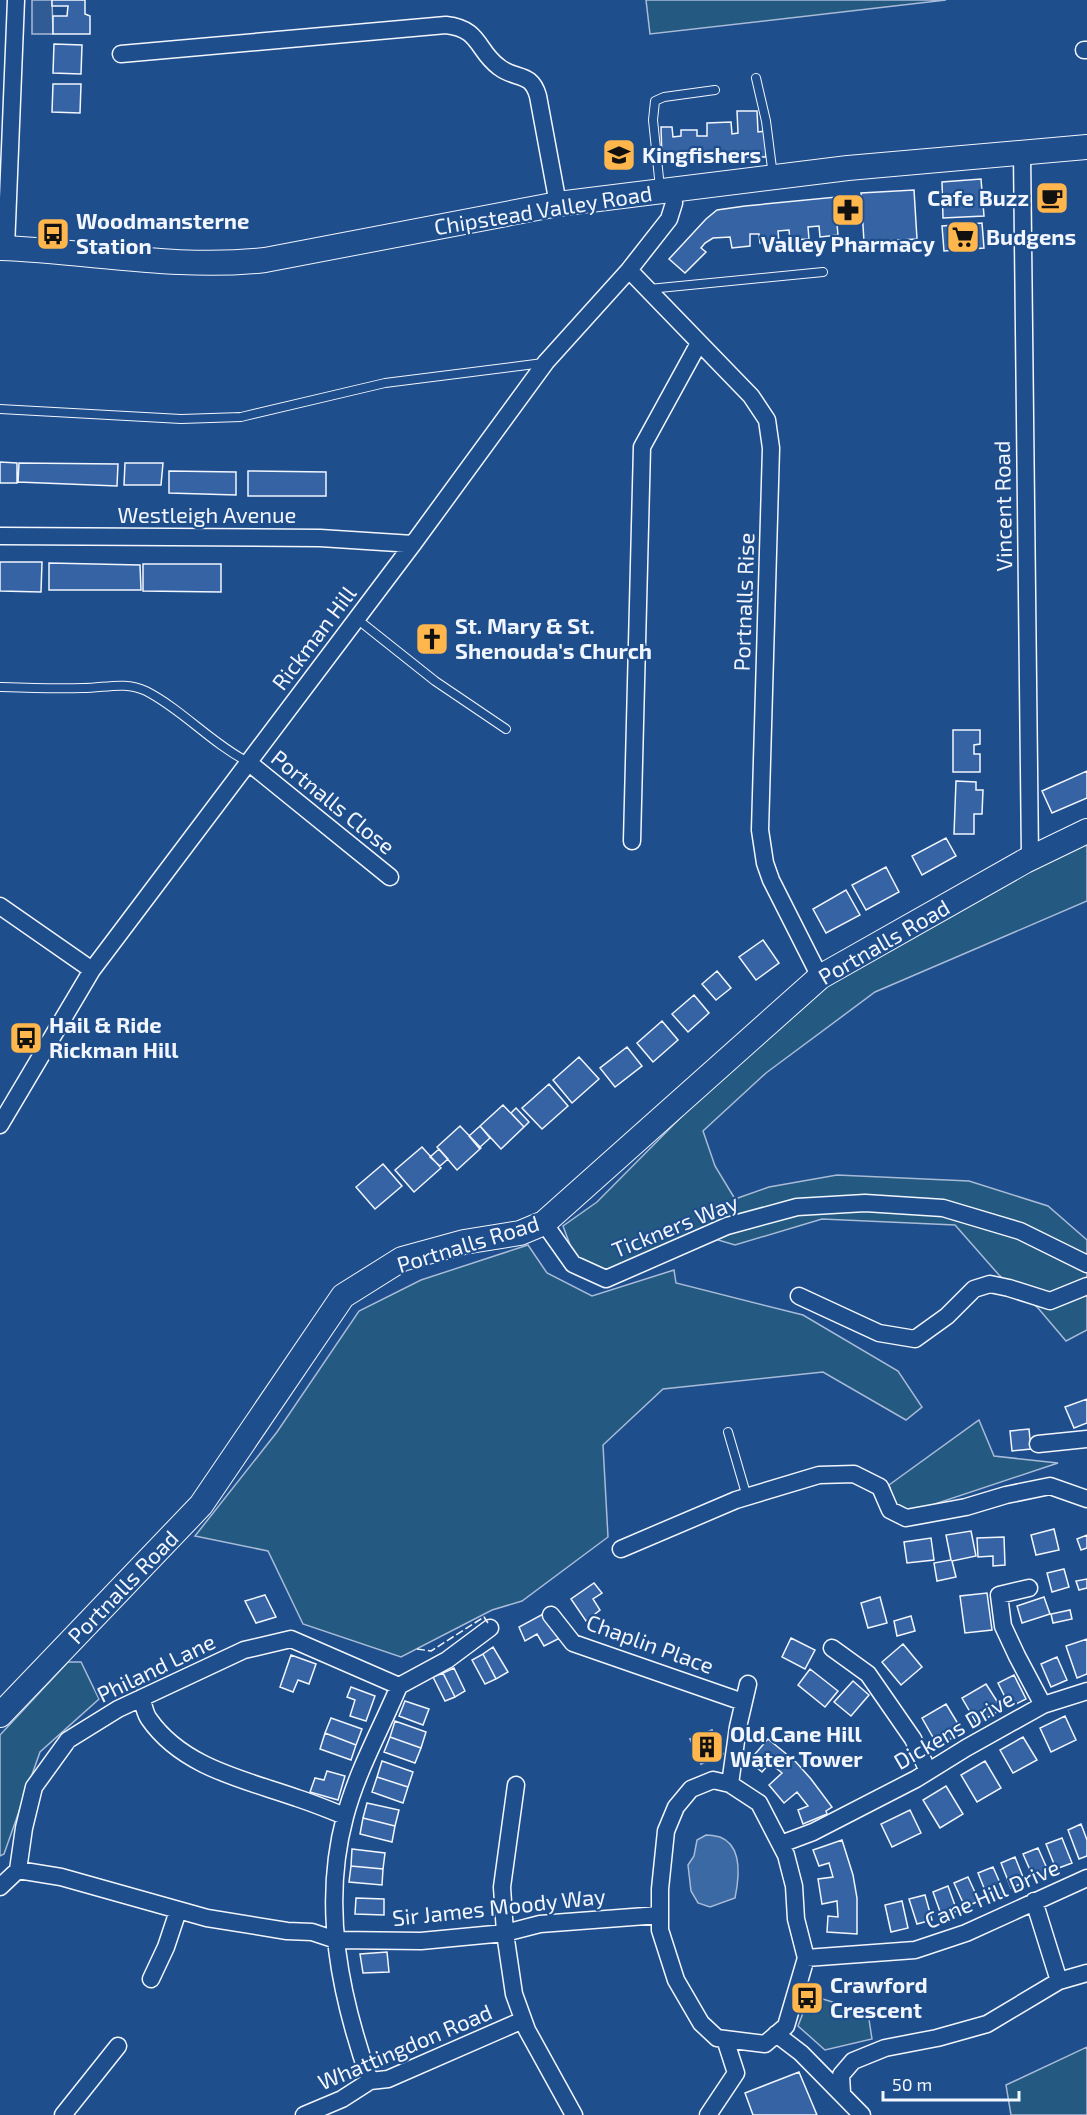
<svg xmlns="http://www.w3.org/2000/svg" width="1087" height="2115" font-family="'Exo 2',sans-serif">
<rect width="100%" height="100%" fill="#1f4e8c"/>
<path fill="#245a82" stroke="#a8bbd7" stroke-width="1.5" d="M 646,0 L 946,0 L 650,34 Z
M 1087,831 L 1087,901 L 875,992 L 766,1073 L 703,1131 L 715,1166 L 735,1199 L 769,1187 L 837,1175 L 969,1181 L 1048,1206 L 1087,1240 L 1087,1330 L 1066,1341 L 1038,1308 L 999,1275 L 955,1225 L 822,1219 L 735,1245 L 698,1234 L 606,1270 L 575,1258 L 563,1226 L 597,1202 L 820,977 Z
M 528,1245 L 547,1273 L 592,1296 L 674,1270 L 676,1283 L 803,1315 L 898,1371 L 922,1407 L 906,1420 L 823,1372 L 663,1389 L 603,1445 L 608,1537 L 522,1601 L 492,1610 L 401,1657 L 303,1624 L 268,1551 L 195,1536 L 277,1432 L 359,1311 L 421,1280 Z
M 979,1420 L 994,1456 L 1058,1463 L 908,1513 L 895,1503 L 889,1485 Z
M 68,1662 L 81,1662 L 99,1699 L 40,1752 L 4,1854 L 0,1856 L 0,1735 Z
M 810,1995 L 868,2013 L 872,2039 L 825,2050 L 798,2026 Z
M 1087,2047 L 1087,2115 L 1011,2115 L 1006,2085 Z"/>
<path fill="#305b95" stroke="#a8bbd7" stroke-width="1.5" d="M 32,0 L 52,0 L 53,34 L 32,34 Z"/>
<path fill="#3b69a3" stroke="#a8bbd7" stroke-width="1.5" d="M 706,1835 C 710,1835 716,1836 720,1837 C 743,1846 739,1879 735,1898 L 710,1907 L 698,1903 L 691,1891 L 688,1865 L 694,1856 L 697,1840 Z"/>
<path fill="#3563a3" stroke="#f2f6ff" stroke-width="1.5" d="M 52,0 L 85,0 L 85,14 L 90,16 L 90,34 L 53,34 L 53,16 L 67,16 L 68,6 L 52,6 Z
M 54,44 L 82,45 L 81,74 L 53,73 Z
M 53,84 L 81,84 L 80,113 L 52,112 Z
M 737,111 L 757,111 L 758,132 L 765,131 L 766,157 L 662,160 L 661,127 L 672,127 L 673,137 L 681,136 L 681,130 L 697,130 L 697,136 L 707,136 L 707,123 L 731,122 L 732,134 L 738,133 Z
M 981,179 L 984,216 L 943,218 L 942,182 Z
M 914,190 L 917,239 L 864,242 L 861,193 Z
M 857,195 L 859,222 L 837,224 L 838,235 L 820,237 L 819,226 L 808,227 L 809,239 L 790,240 L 789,230 L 778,231 L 779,242 L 760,243 L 759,234 L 750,234 L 750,246 L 732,248 L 730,237 L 713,238 L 705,243 L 701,248 L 706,252 L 685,273 L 669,259 L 706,219 L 717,210 L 745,206 Z
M 982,223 L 984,248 L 944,251 L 942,226 Z
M 0,462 L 17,463 L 17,483 L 0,483 Z
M 19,463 L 118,464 L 117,486 L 18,482 Z
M 125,463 L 163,463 L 161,485 L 124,485 Z
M 169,471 L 236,472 L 236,495 L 169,493 Z
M 248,471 L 326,472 L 326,496 L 248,496 Z
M 0,562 L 42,562 L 41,592 L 0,591 Z
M 49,563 L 140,565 L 141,590 L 49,590 Z
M 143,564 L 221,564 L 221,592 L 143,591 Z
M 953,730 L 980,730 L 980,744 L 974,745 L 974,754 L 980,754 L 980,772 L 953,772 Z
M 1087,771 L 1087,798 L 1052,813 L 1042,791 Z
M 956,781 L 976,782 L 976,790 L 983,790 L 982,814 L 974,814 L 974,834 L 954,834 Z
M 946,838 L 956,856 L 922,875 L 912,856 Z
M 886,867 L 899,892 L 866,910 L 852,885 Z
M 846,890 L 860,915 L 826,933 L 813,909 Z
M 763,940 L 779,963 L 756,980 L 739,957 Z
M 717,971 L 731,988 L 716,1000 L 702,984 Z
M 694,995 L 709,1013 L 688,1032 L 672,1014 Z
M 662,1021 L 678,1040 L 653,1062 L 637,1043 Z
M 627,1047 L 642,1066 L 615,1087 L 600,1068 Z
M 579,1057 L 599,1079 L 572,1103 L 553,1080 Z
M 549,1084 L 568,1106 L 542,1129 L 522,1108 Z
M 503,1105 L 524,1127 L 501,1149 L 480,1126 Z
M 516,1108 L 529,1122 L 524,1127 L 511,1113 Z
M 460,1126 L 481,1148 L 457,1170 L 437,1147 Z
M 480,1126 L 490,1138 L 479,1148 L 469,1136 Z
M 422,1147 L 441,1168 L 414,1192 L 395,1170 Z
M 439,1149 L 448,1159 L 440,1166 L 430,1157 Z
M 383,1164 L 402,1186 L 375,1209 L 356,1187 Z
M 1087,1399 L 1087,1423 L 1074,1428 L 1065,1407 Z
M 1029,1429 L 1031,1449 L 1012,1451 L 1010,1431 Z
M 1054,1529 L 1059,1550 L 1036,1555 L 1031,1535 Z
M 971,1531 L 976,1556 L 952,1561 L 956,1577 L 937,1581 L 934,1563 L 951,1560 L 946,1535 Z
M 1087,1535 L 1087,1548 L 1081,1550 L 1077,1539 Z
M 1004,1537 L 1005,1565 L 993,1566 L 993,1556 L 978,1557 L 977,1538 Z
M 931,1538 L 934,1560 L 907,1563 L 904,1542 Z
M 1064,1569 L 1069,1587 L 1052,1592 L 1047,1573 Z
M 1087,1579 L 1087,1588 L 1079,1590 L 1076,1581 Z
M 594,1583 L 602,1593 L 593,1599 L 600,1610 L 586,1621 L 571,1599 Z
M 987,1593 L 992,1630 L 965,1633 L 960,1596 Z
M 265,1595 L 276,1617 L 256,1623 L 245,1601 Z
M 880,1597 L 887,1623 L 868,1628 L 861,1603 Z
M 1044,1597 L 1050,1614 L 1022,1623 L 1017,1606 Z
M 1070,1610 L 1072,1619 L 1053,1623 L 1051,1614 Z
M 545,1613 L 560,1638 L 544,1646 L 537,1634 L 525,1641 L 519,1627 Z
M 911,1616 L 915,1631 L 897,1636 L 894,1621 Z
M 791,1638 L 815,1650 L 805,1669 L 782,1657 Z
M 1087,1639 L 1087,1674 L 1077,1678 L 1066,1646 Z
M 903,1644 L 922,1667 L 901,1685 L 882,1662 Z
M 493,1647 L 508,1672 L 496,1679 L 483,1654 Z
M 483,1654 L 496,1679 L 485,1684 L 472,1660 Z
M 291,1655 L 316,1664 L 309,1684 L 298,1680 L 293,1692 L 280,1687 Z
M 1057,1657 L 1067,1680 L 1051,1687 L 1041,1664 Z
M 454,1668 L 465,1691 L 455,1697 L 443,1673 Z
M 810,1669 L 838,1691 L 825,1707 L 798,1685 Z
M 443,1673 L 455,1697 L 445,1701 L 433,1677 Z
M 1014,1675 L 1026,1699 L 1010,1707 L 998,1683 Z
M 853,1681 L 869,1695 L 851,1716 L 834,1702 Z
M 986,1684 L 1002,1709 L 977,1724 L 962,1698 Z
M 351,1687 L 375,1696 L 366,1721 L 350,1716 L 355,1700 L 347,1697 Z
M 405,1701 L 429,1709 L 423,1725 L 399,1716 Z
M 946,1704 L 963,1732 L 938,1746 L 922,1718 Z
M 1065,1716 L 1076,1740 L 1051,1752 L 1040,1728 Z
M 331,1718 L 362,1729 L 356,1745 L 325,1733 Z
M 395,1721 L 426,1732 L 421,1748 L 390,1737 Z
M 712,1730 L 723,1754 L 701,1764 L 690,1739 Z
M 325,1733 L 356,1745 L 351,1760 L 320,1749 Z
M 390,1737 L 421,1748 L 415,1763 L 384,1752 Z
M 1023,1737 L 1037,1760 L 1013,1773 L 1000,1750 Z
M 768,1739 L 795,1761 L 811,1779 L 832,1807 L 826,1811 L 827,1814 L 803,1824 L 798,1810 L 808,1806 L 797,1792 L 784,1803 L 769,1785 L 782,1773 L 770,1763 L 762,1772 L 749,1761 Z
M 382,1761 L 413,1772 L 408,1787 L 377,1777 Z
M 985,1761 L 1001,1788 L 977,1802 L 961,1775 Z
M 327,1771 L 345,1776 L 338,1800 L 310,1792 L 315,1778 L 324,1780 Z
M 377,1777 L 408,1787 L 403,1803 L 372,1792 Z
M 946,1786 L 963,1814 L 940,1828 L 923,1800 Z
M 367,1803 L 399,1810 L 395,1826 L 363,1818 Z
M 910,1810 L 921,1833 L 892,1847 L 881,1824 Z
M 363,1818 L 395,1826 L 392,1842 L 360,1834 Z
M 1081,1824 L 1087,1840 L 1087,1856 L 1079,1859 L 1068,1830 Z
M 1062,1838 L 1072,1863 L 1056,1869 L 1046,1844 Z
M 842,1840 L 853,1875 L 857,1898 L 857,1934 L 827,1932 L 828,1916 L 838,1917 L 837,1901 L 822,1904 L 818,1879 L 833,1877 L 829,1863 L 819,1866 L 813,1850 Z
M 1038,1848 L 1049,1873 L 1034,1879 L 1023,1854 Z
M 352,1849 L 385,1853 L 383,1869 L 351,1866 Z
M 1015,1857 L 1025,1882 L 1011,1888 L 1001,1863 Z
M 351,1866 L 383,1869 L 382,1885 L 349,1882 Z
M 993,1867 L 1004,1892 L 988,1898 L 978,1873 Z
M 968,1877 L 979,1901 L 965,1907 L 954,1883 Z
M 948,1886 L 957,1911 L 942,1917 L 933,1892 Z
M 925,1895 L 932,1920 L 917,1924 L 909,1899 Z
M 356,1898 L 384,1899 L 384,1915 L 355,1914 Z
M 902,1901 L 908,1928 L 891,1932 L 885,1905 Z
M 387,1952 L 389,1972 L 363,1973 L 360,1954 Z
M 799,2072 L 817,2115 L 753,2115 L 745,2093 Z"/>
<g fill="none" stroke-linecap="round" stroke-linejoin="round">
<defs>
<path id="lane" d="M 756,78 L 766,121 L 773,176
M 660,188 L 653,120 L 655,101 L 664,97 L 715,90
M 649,289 L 823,272
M 0,409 L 181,419 L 241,417 L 385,383 L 543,363
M 357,619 L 435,681 L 506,729
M 0,687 C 28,688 55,689 83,688 C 105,688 125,681 146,691 C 183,710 211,743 248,762
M 728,1432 L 747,1497"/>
<path id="street" d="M 1084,50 L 1087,50
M 121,54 L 446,25 C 481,29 476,50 499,67 C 515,80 531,71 538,96 L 558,204
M 1022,153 L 1030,858
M 6,248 L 16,0
M 629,270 L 751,396 L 767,420 L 771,448 L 760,830 L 765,863 L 771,880 L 820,977
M 0,536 L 320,538 L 413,544
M 248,762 L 390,877
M 632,841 L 642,447 L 699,343
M 0,906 L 92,970
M 0,1125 L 92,970 L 413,544 L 546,362 L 629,270 L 669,219 L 674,203 L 672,190
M 544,1223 L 573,1264 L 606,1279 L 727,1226 L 797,1207 L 865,1203 L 943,1208 L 1020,1231 L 1087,1264
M 799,1296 L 879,1333 L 915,1339 L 947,1316 L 974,1289 L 990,1284 L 1009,1288 L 1050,1301 L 1087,1286
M 1038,1444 L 1087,1439
M 621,1549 L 736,1500 L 819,1475 L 854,1474 L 880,1487 L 890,1510 L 906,1518 L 966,1507 L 1006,1495 L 1050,1486 L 1087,1499
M 1029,1588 L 999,1595 L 1003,1626 L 1017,1656 L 1043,1705
M 551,1615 L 573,1643 L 743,1702
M 832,1648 L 868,1674 L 913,1739 L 928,1771
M 141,1698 C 144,1705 145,1714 149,1719 C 183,1768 246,1780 297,1798 C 313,1803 329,1810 345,1816
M 713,1780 L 730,1784 L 759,1803 L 786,1855 L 794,1886 L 796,1919 L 806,1958 L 786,2026 L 765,2044 L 717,2038 L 701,2023 L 676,1980 L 660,1930 L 660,1889 L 666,1831 L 676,1807 L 691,1789 Z
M 730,1784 L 738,1727 L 748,1684
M 516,1785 L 502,1887 L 505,1933 L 514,1994 L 527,2030 L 574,2115
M 781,1844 L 813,1832 L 916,1779 L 966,1748 L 1043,1705 L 1087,1691
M 18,1870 L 24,1828 L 34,1787 L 68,1740 L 118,1709 L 244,1650 L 291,1639 L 399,1686 L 447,1660 L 490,1628
M 0,1887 L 18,1870 L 61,1877 L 207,1918 L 287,1931 L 312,1932 L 336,1940 L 421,1941 L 505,1933 L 540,1924 L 659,1915
M 1034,1901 L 1059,1981
M 806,1958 L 915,1950 L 966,1933 L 1087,1878
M 151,1979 L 166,1947 L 178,1911
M 776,2034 L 801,2053 L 862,2115
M 370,2081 C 340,1996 321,1906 345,1817 C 357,1771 381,1729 399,1686
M 842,2093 L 841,2075 L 853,2061 L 885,2048 L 937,2038 L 987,2024 L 1059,1981 L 1087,1973
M 63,2115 L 118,2046
M 304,2115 L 342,2099 L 370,2081 L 388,2079 L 523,2020
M 708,2115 L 736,2073 L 725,2039"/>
<path id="secondary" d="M 0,248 C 88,251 177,270 265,260 L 558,204 L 848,168 L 1087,147
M 0,1715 L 201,1505 L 343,1296 L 402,1259 L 464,1242 L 520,1233 L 544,1223 L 820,977 L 1025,861 L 1087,831"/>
</defs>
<use href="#lane" stroke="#f2f6ff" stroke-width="10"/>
<use href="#street" stroke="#f2f6ff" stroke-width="19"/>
<use href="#secondary" stroke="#f2f6ff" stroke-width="26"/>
<use href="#lane" stroke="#1f4e8c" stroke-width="8"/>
<use href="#street" stroke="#1f4e8c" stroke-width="16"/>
<use href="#secondary" stroke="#1f4e8c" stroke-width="24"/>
<path stroke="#f2f6ff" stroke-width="1.5" stroke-dasharray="8 3" stroke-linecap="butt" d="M 417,1649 L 431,1651 L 484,1617 L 488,1623"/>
</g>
<defs>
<symbol id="school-square" viewBox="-11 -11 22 22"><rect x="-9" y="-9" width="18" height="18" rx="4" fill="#ffb74d" stroke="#1f4e8c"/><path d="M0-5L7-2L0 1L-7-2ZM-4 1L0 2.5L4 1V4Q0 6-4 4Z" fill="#111"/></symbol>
<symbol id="cafe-square" viewBox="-11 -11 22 22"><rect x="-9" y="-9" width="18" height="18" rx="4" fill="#ffb74d" stroke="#1f4e8c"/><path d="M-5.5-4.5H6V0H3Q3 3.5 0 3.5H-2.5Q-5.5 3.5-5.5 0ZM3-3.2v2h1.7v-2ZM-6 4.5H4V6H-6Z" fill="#111"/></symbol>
<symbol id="pharmacy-square" viewBox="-11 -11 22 22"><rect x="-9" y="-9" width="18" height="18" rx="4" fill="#ffb74d" stroke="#1f4e8c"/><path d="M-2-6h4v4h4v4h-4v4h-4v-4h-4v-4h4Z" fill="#111"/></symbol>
<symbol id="bus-square" viewBox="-11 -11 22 22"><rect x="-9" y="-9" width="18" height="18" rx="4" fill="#ffb74d" stroke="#1f4e8c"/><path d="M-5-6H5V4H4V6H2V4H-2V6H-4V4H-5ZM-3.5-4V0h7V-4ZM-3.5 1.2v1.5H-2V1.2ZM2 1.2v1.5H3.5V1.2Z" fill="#111"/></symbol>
<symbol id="supermarket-square" viewBox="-11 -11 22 22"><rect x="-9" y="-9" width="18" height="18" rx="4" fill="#ffb74d" stroke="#1f4e8c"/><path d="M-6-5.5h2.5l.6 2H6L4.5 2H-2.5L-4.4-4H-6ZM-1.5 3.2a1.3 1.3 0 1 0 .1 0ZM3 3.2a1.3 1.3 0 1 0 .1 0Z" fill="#111"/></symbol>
<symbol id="church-square" viewBox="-11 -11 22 22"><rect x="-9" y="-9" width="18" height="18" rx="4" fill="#ffb74d" stroke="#1f4e8c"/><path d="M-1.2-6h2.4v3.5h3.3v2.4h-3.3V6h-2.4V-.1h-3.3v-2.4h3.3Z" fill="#111"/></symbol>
<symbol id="building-square" viewBox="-11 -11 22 22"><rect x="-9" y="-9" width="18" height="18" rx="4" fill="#ffb74d" stroke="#1f4e8c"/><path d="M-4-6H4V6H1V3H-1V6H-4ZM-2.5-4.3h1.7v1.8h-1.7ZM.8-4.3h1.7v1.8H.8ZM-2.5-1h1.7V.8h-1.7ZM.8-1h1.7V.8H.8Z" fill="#111"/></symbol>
</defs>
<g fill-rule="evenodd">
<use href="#school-square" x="600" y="136" width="38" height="38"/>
<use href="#cafe-square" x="1033" y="179" width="38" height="38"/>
<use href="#pharmacy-square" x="829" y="191" width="38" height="38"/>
<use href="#bus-square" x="34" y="215" width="38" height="38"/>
<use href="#supermarket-square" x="944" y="218" width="38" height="38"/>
<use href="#church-square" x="413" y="620" width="38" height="38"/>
<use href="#bus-square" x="7" y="1019" width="38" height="38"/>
<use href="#building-square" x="688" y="1728" width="38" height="38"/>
<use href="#bus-square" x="788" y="1979" width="38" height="38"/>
</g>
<g text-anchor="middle" stroke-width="4.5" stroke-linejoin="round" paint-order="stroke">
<g font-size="22" font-weight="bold" fill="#f2f6ff" stroke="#1f4e8c" text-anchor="start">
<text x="642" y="163">Kingfishers</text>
<text x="1029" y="206" text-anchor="end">Cafe Buzz</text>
<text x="76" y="229">Woodmansterne<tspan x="76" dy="25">Station</tspan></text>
<text x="986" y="245">Budgens</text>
<text x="848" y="252" text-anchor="middle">Valley Pharmacy</text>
<text x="455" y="634">St. Mary &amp; St.<tspan x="455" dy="25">Shenouda's Church</tspan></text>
<text x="49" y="1033">Hail &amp; Ride<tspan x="49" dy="25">Rickman Hill</tspan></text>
<text x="730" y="1742">Old Cane Hill<tspan x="730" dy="25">Water Tower</tspan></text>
<text x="830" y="1993">Crawford<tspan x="830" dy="25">Crescent</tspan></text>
</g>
<g font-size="22" fill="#f2f6ff" stroke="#1f4e8c">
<text transform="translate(543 210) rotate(-9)" y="8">Chipstead Valley Road</text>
<text transform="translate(1003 506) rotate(-91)" y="8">Vincent Road</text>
<text x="207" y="523">Westleigh Avenue</text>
<text transform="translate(744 602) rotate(-88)" y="8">Portnalls Rise</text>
<text transform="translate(314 638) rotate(-53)" y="8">Rickman Hill</text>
<text transform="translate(333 802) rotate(39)" y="8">Portnalls Close</text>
<text transform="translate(884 942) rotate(-30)" y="8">Portnalls Road</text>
<text transform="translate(675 1226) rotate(-22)" y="8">Tickners Way</text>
<text transform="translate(468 1244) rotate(-17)" y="8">Portnalls Road</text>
<text transform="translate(123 1587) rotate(-46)" y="8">Portnalls Road</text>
<text transform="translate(650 1644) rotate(20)" y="8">Chaplin Place</text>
<text transform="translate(156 1668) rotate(-26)" y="8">Philand Lane</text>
<text transform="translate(954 1730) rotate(-30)" y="8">Dickens Drive</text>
<text transform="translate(992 1894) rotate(-23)" y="8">Cane Hill Drive</text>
<text transform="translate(499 1907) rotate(-6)" y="8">Sir James Moody Way</text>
<text transform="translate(405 2047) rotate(-23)" y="8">Whattingdon Road</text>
</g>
</g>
<path d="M883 2091v9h136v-9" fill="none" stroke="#f2f6ff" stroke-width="3"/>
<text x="892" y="2091" font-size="18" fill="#f2f6ff" stroke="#1f4e8c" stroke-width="4.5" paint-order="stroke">50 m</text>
</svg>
